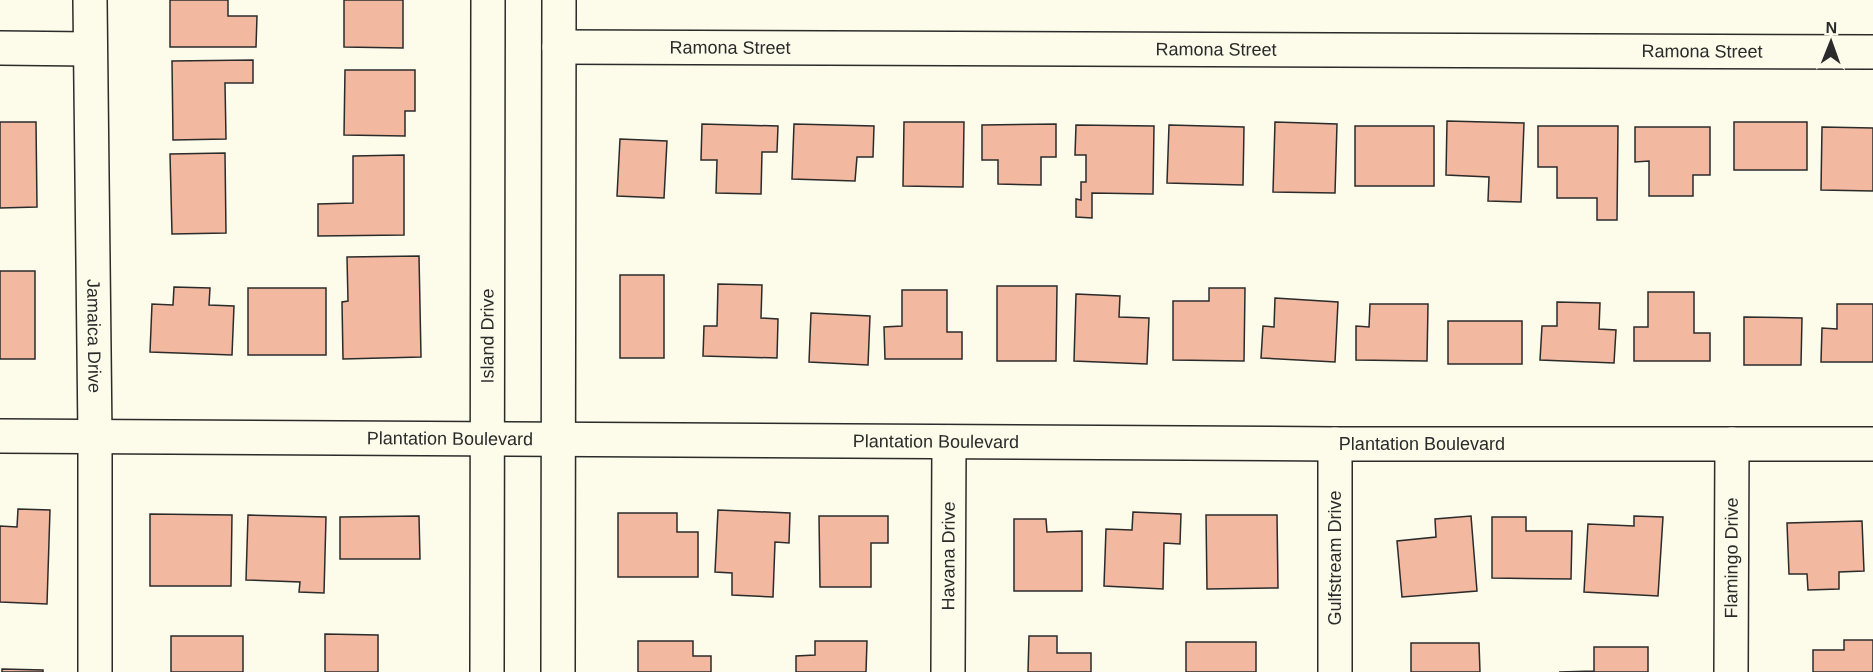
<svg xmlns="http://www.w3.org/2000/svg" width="1873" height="672" font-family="Arial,sans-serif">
<rect width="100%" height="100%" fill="#fdfbea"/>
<path fill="#f2b8a0" stroke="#2b2b2b" stroke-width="1.5" d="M 170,0 L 228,0 L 228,16 L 257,16 L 256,47 L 170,47 Z
M 344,0 L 403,0 L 403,48 L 344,47 Z
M 253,60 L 253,83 L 225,83 L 226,139 L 173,140 L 172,61 Z
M 345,70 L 415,70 L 415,111 L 405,111 L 405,136 L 344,135 Z
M 1447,121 L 1524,123 L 1521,202 L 1488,201 L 1489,177 L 1446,175 Z
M 0,122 L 36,122 L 37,207 L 0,208 Z
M 904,122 L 964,122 L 963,187 L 903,186 Z
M 1275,122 L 1337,124 L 1335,193 L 1273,192 Z
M 1734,122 L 1807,122 L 1807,170 L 1734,170 Z
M 702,124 L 778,126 L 777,152 L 762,152 L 761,194 L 716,193 L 717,160 L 701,160 Z
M 794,124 L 874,126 L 873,157 L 857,157 L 855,181 L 792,179 Z
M 1056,124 L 1056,157 L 1041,157 L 1041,185 L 998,184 L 998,160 L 982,160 L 982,125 Z
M 1076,125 L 1154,126 L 1153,194 L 1092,193 L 1092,218 L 1076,217 L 1076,199 L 1081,200 L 1081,182 L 1086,182 L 1086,155 L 1075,155 Z
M 1169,125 L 1244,127 L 1243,185 L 1167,183 Z
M 1355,126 L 1434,126 L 1434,186 L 1355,186 Z
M 1538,126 L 1618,126 L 1617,220 L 1597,220 L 1597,198 L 1557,198 L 1557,167 L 1538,167 Z
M 1635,127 L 1710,127 L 1710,175 L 1693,175 L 1693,196 L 1649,196 L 1649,161 L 1635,162 Z
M 1822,127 L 1873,128 L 1873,191 L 1821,190 Z
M 620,139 L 667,141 L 664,198 L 617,196 Z
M 225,153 L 226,233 L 172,234 L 170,154 Z
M 404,155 L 404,235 L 318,236 L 318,204 L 353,203 L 353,156 Z
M 419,256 L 421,357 L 343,359 L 342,302 L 348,301 L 347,257 Z
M 0,271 L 35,271 L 35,359 L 0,359 Z
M 620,275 L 664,275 L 664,358 L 620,358 Z
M 718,284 L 762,285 L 761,318 L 778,319 L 777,358 L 703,356 L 704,326 L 717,326 Z
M 997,286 L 1057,286 L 1056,361 L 997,361 Z
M 174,287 L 210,288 L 209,305 L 234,306 L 232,355 L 150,352 L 152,304 L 173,305 Z
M 248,288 L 326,288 L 326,355 L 248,355 Z
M 1209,288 L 1245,288 L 1244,361 L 1173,360 L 1173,301 L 1209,301 Z
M 902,290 L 947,290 L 947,332 L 962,332 L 962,359 L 885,359 L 884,327 L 902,326 Z
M 1648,292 L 1694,292 L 1694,333 L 1710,333 L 1710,361 L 1634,361 L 1634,327 L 1648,327 Z
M 1076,294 L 1120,296 L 1119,317 L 1149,318 L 1147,364 L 1074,361 Z
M 1275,298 L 1338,302 L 1335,362 L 1261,358 L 1263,326 L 1274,327 Z
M 1557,302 L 1600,303 L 1599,329 L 1616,330 L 1614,363 L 1540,360 L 1542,326 L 1557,326 Z
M 1370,304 L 1428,304 L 1427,361 L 1356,360 L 1356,326 L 1369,327 Z
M 1837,304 L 1873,304 L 1873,362 L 1821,362 L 1822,328 L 1837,329 Z
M 811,313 L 870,316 L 868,365 L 809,362 Z
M 1744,317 L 1802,318 L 1801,365 L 1744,365 Z
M 1448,321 L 1522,321 L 1522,364 L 1448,364 Z
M 18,509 L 50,510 L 47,604 L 0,602 L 0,526 L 17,527 Z
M 718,510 L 790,513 L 789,543 L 775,542 L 773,597 L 732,595 L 732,573 L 715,572 Z
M 1133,512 L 1181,514 L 1180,544 L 1164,543 L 1163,589 L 1104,586 L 1106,529 L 1132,530 Z
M 618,513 L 677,513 L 677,532 L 698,532 L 698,577 L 618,577 Z
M 150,514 L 232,515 L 231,586 L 150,586 Z
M 248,515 L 326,517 L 324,593 L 299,592 L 300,582 L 246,580 Z
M 1206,515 L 1277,515 L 1278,588 L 1207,589 Z
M 419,516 L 420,559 L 340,559 L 340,517 Z
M 819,516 L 888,516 L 888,543 L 871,543 L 871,587 L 820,587 Z
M 1471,516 L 1477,591 L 1402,597 L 1397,541 L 1436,537 L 1435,519 Z
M 1634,516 L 1663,517 L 1658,596 L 1584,592 L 1588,524 L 1634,526 Z
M 1492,517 L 1526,517 L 1526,531 L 1572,531 L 1571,579 L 1492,578 Z
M 1014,519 L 1046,519 L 1047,532 L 1082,531 L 1082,591 L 1014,591 Z
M 1862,521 L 1864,571 L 1839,572 L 1839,589 L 1808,590 L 1807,574 L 1789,574 L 1787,523 Z
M 325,634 L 378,635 L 378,672 L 325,672 Z
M 171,636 L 243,636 L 243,672 L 171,672 Z
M 1029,636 L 1057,636 L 1057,653 L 1091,653 L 1091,672 L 1028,672 Z
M 1844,640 L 1873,640 L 1873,672 L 1813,672 L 1813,650 L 1844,650 Z
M 638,641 L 693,641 L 693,656 L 711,656 L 711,672 L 638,672 Z
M 815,641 L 867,641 L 866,672 L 796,672 L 796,656 L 815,655 Z
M 1186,642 L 1256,642 L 1256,672 L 1186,672 Z
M 1411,643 L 1479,643 L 1480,672 L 1411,672 Z
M 1594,647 L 1648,647 L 1648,672 L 1559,672 L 1594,671 Z
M 2,669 L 43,670 L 43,672 L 2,672 Z"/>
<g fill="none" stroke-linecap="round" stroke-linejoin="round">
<defs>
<g id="minor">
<path id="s1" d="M 90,0 L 95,437 L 95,672"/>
<path id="s2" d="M 559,47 L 1873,52"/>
<path d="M 0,48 L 89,49"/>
<path id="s3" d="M 0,436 L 1335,444 L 1873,444"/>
<path d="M 1335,444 L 1335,672"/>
<path id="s4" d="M 487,672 L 488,0"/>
<path d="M 558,672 L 559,0"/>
<path id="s5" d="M 948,672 L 949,442"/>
<path id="s6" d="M 1731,672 L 1732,444"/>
</g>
</defs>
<use href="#minor" stroke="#2b2b2b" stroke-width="36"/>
<use href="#minor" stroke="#fdfbea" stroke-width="33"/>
</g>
<g text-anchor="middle" stroke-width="4.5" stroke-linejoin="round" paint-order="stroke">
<g font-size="18" fill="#2b2b2b" stroke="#fdfbea">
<text dy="6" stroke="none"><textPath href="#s2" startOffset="171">Ramona Street</textPath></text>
<text dy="6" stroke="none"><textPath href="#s2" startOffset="657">Ramona Street</textPath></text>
<text dy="6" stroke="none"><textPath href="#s2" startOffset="1143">Ramona Street</textPath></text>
<text dy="6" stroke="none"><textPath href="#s1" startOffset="336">Jamaica Drive</textPath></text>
<text dy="6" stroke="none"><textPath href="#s4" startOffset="336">Island Drive</textPath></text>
<text dy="6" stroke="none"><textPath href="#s3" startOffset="450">Plantation Boulevard</textPath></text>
<text dy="6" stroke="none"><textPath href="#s3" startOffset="936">Plantation Boulevard</textPath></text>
<text dy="6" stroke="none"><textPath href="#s3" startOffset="1422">Plantation Boulevard</textPath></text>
<text dy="6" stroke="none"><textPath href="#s5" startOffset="116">Havana Drive</textPath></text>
<text transform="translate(1335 558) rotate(-90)" y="6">Gulfstream Drive</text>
<text dy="6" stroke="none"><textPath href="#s6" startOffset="114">Flamingo Drive</textPath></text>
</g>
</g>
<g transform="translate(1831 42) rotate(1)" stroke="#fdfbea" stroke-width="4.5" paint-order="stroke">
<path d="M0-4.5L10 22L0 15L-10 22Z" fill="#2b2b2b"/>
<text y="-9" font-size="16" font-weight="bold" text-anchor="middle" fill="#2b2b2b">N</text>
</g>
</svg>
